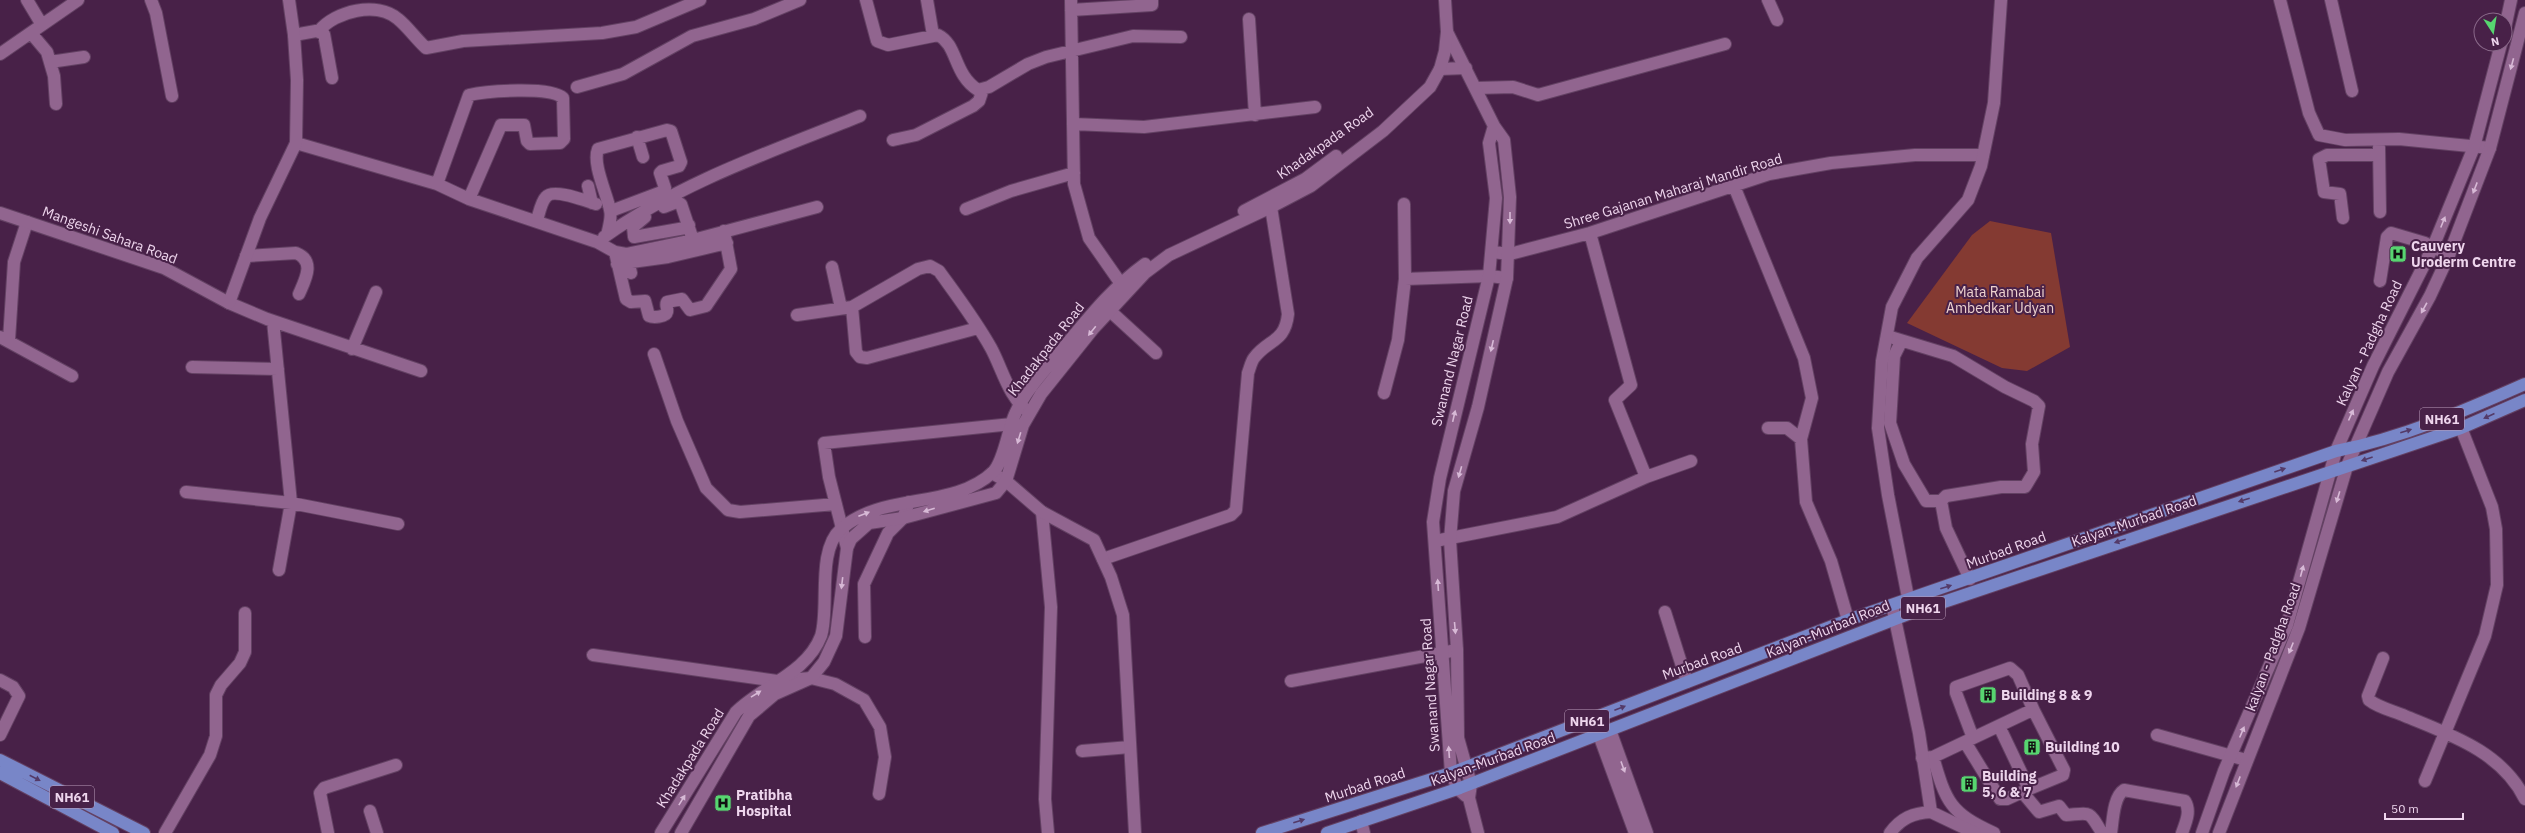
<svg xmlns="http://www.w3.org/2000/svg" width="2525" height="833" font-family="'IBM Plex Sans',sans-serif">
<rect width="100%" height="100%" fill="#482148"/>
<path fill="#843a32" d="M 1990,221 L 2051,233 L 2070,347 L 2027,371 L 2002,368 L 1907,323 L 1972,235 Z"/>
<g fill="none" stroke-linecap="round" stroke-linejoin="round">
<defs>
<path id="minor" d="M 27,0 L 42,25
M 151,0 L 156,13 L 172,96
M 866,0 L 877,41 L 888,45 L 938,35 C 958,45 953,74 978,90 L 989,87 L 1028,64 L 1046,57 L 1133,36 L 1181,37
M 927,0 L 933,35
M 1071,0 L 1074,184 L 1089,238 L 1126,291
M 1768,0 L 1777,20
M 2280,0 L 2309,113 L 2319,135 L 2345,140 L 2399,139 L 2490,148
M 2331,0 L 2352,91
M 1071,10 L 1152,5 L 1152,0
M 1249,19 L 1255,115
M 319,31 C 335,11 377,1 398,19 C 408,27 416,39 426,48 L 463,41 L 602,33 L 636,27 L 700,0
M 31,33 L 47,52 L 54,76 L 56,104
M 294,35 L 316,31 L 324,34 L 332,78
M 0,54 L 78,0
M 50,62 L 84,57
M 577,87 L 623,74 L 692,36 L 754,19 L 800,0
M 1476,88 L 1513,87 L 1538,95 L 1725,44
M 1073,124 L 1144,127 L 1315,107
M 637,137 L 643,157
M 893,140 L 916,135 L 973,106 L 979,101 L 983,89
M 296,143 L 437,184 L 469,199 L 597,242 L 615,252 L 626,254 L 693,240 L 817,207
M 2379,147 L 2380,212
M 437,184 L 469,95 C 486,91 551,86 563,98 L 564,139 L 560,143 L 530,144 L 527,141 L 524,125 L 501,125 L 469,199
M 588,186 L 592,203
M 1734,186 L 1804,358 L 1812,398 L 1801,439
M 664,207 L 677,202 L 681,204 L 693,240
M 966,209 L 1011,191 L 1074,173
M 645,217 L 633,227 L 634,237 L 685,228 L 689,225
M 2343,218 L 2340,194 L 2324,192 L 2319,159 L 2327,155 L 2379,155
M 537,220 C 539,214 541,202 546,197 C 553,188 586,201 596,204
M 1590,233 L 1631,385 L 1615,400 L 1646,477
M 607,235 C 609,227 612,217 610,210 C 607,194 592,164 598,149 L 667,130 L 671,131 L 681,162 L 679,166 L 662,171 L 660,173 L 665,188 L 664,191 L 611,211
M 604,237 C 681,182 773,151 860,116
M 615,252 L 626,299 L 631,302 L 645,301 L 649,316 C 653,318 666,317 667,312 C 668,307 665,306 667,302 L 682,299 L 690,310 L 706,306 L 731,269 L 724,231
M 1492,252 L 1510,254 L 1590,233 L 1769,174 L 1831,163 L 1915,155 L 1983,155
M 627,255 L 631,273
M 246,256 L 296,253 C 316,261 305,280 299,294
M 617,264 L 668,257 L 727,243
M 832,267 L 841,308
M 1405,279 L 1489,276 L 1507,278
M 2380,281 L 2387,237 L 2391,233 L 2425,243 L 2449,255
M 229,303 L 267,319 L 421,371
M 1109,310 L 1156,353
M 797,315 L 852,307
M 273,321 L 291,503 L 279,570
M 978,328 L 867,358 L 860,357 L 856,352 L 852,307 L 918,269 L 930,266 L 939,271 C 957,296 976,321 991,348 C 1002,368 1009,399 1029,412
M 1887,336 L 1953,356 L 2005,387 L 2034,401 L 2039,406 L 2032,444 L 2034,472 L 2025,487 L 2001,487 L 1946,496 L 1941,501 L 1946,528 L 1970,579
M 0,337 L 72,376
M 9,340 L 14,262 L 27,222
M 1901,342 L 1894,356 L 1890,423 L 1904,464 L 1926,501 L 1941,501
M 352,349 L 376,292
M 654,354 L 677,421 L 706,488 L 728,510 L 740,512 L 836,504
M 192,367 L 278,369
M 1384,393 L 1398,340 L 1405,279 L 1404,204
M 1768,428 L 1787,428 L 1801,439 L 1806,502 L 1831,561 L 1848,620
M 186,492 L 291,503 L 398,524
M 1042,512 L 1051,607 L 1045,799 L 1048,833
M 1435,541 L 1557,517 L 1646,477 L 1691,461
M 847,548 L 829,477 L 824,443 L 1012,424
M 1103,559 L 1231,515 L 1236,510 L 1248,373 C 1250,368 1251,362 1254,358 C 1268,339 1285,343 1288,314 L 1271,207 L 1267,200
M 1665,612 L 1687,682
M 865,637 L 864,584 L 888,533 L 903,518 L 909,502
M 593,655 L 777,681 L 811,678 L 835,684 L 864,700 L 880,727 L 885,757 L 879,794
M 2383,658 L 2368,696 L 2369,700 C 2379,708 2394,711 2405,716 C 2451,735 2502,752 2525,799
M 0,680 L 13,687 L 19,696 L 0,735
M 1291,681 L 1457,650
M 1610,730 L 1647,833
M 1599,735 L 1635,833
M 2157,735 L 2246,760
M 1973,738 L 1956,693 L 1956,687 L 2010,668 L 2018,675 L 2034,711
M 1965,742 L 2000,799 L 2007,799 L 2029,789 L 1999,726
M 1082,751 L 1130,747
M 1933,757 C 1946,802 1950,813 1994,833
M 1922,758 L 1933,757 L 2030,711 L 2034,711 L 2064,770 L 2063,775 L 2029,789
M 2425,781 L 2485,636 L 2497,585 L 2496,529 L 2492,507 L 2456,415
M 2023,793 L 2039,812 L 2059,806 L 2066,815 C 2092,813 2088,810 2102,833
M 370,811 L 377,833
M 1361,821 L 1364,833
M 165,833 L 210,755 L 216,736 L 216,695 L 221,685 L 240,663 L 245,652 L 245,613
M 328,833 L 320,793 L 324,788 L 396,765
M 2111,833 C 2113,821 2113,797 2124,790 L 2185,801 C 2191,811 2186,822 2182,833"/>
<path id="tertiary" d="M 1447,32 L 1494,126 L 1504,140 L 1510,197 L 1507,278 L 1478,407 L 1454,491 L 1450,540 L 1457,650 L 1458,738 L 1471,784 L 1469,798 L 1478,833
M 1440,69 L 1466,68
M 0,213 L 164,268 L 229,303 L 260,218 L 296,143 L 297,80 L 294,35 L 289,0
M 992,473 L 1006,481 L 1042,512 L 1094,540 L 1111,577 L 1123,615 L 1135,833
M 1892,605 L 1919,733 L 1931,812 L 1975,833
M 1911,613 L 1888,495 L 1878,428 L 1882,361 L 1892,307 L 1917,258 L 1968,200 L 1981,166 L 1994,103 L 2001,0
M 1466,796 L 1458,789 L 1451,773 L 1433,522 L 1440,478 L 1489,276 L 1496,198 L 1489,143 L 1494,126
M 1890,833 C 1901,818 1913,813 1931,812"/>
<path id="secondary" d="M 2505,28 L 2511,0
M 1244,211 L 1305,179 L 1336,156
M 661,833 L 736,712 C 762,686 807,673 821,636 C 830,608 816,551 841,529 C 882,492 953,510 993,472 C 1004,462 1008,429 1015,414 C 1026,389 1048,367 1065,346 C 1090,316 1113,287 1145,264
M 681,833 L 749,716 L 775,694 L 811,678 L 824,662 L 836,636 L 847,548 L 851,539 L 869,523 L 903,518 L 996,493 L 1006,481 L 1023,425 L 1041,394 L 1093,329 L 1145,273 L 1169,255 L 1271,207 L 1311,186 L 1383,131 L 1430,87 L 1440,69 L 1445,51 L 1447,32 L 1445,0
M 2202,833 L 2224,771 L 2287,625 L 2336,451 L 2373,366 L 2433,247 L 2474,147 L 2501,44
M 2219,833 L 2299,628 L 2347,466 L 2388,372 L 2430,296 L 2449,255 L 2490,148 L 2525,13"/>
<path id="trunk" d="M 0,760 L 144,833
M 0,773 L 113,833
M 1262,833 L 1451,773 L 1848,620 L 2336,451 C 2402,438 2464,411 2525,384
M 1327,833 L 1460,788 L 1911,613 L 2461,428 L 2525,400"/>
</defs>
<use href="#minor" stroke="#634163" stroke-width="14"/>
<use href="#tertiary" stroke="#634163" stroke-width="14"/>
<use href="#secondary" stroke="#634163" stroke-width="14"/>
<use href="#trunk" stroke="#634163" stroke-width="14"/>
<use href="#minor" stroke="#91658f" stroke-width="12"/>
<use href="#tertiary" stroke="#91658f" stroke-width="12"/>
<use href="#secondary" stroke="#91658f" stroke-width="12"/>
<use href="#trunk" stroke="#7886c8" stroke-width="12"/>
</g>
<defs><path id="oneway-solid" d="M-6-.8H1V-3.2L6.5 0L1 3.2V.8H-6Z"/></defs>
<g fill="#d7b9d6">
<use href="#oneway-solid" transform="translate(2512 64) rotate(105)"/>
<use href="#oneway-solid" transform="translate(2475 188) rotate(111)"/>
<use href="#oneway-solid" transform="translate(1510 218) rotate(90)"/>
<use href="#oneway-solid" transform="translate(2443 222) rotate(-68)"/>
<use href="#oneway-solid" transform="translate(2424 308) rotate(119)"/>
<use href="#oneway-solid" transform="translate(1092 331) rotate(129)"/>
<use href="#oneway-solid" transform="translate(1492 346) rotate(103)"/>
<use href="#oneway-solid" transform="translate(2351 415) rotate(-66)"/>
<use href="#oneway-solid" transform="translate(1454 416) rotate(-77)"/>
<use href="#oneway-solid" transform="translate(1019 438) rotate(107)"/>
<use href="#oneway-solid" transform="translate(1460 472) rotate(106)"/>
<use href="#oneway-solid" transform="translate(2338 497) rotate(107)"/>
<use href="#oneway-solid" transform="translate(929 510) rotate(163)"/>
<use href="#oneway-solid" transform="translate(864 514) rotate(-21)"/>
<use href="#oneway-solid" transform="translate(2302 571) rotate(-75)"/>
<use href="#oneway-solid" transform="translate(842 583) rotate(97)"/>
<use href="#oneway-solid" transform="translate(1438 585) rotate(-94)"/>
<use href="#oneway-solid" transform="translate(1455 628) rotate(85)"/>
<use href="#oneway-solid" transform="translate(2291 648) rotate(112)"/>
<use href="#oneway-solid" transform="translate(756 694) rotate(-32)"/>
<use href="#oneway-solid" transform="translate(2242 732) rotate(-67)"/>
<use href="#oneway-solid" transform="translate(1449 752) rotate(-94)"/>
<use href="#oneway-solid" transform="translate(1623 767) rotate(70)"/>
<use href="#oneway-solid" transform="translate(2238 782) rotate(111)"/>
<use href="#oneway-solid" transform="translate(682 800) rotate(-58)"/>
</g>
<g fill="#543a68">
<use href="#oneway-solid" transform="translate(2489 416) rotate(156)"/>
<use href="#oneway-solid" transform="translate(2406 431) rotate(-18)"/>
<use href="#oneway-solid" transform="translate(2367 459) rotate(161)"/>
<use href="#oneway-solid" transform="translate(2280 470) rotate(-19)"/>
<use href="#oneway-solid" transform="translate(2244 500) rotate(162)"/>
<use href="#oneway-solid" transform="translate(2120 541) rotate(162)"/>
<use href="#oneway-solid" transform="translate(1946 587) rotate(-18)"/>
<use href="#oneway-solid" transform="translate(1620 708) rotate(-21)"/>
<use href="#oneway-solid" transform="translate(35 778) rotate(27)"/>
<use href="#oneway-solid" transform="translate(1299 821) rotate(-18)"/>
</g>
<defs>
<symbol id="hospital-square" viewBox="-11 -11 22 22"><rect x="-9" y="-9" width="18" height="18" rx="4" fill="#57d570" stroke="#482148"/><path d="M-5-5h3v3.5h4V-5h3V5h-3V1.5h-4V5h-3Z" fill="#111"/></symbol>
<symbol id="building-square" viewBox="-11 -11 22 22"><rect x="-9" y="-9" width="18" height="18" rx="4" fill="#57d570" stroke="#482148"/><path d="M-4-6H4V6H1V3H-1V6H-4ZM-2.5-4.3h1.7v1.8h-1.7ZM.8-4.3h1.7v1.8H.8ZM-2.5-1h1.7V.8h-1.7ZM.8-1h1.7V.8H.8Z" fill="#111"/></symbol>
</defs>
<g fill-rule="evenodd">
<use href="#hospital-square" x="2388" y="244" width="20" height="20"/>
<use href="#building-square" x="1978" y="685" width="20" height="20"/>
<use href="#building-square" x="2022" y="737" width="20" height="20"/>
<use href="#building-square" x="1959" y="774" width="20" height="20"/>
<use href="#hospital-square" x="713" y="793" width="20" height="20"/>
</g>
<g text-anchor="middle" stroke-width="4" stroke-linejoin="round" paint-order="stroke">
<g fill="#482148" stroke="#bc9fbc" stroke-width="1">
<rect x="2420" y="408" width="44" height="22" rx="3"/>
<rect x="1901" y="597" width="44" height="22" rx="3"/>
<rect x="1565" y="710" width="44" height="22" rx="3"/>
<rect x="50" y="786" width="44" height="22" rx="3"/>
</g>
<g font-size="13" font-weight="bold" fill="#eed5ed">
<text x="2442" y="424">NH61</text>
<text x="1923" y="613">NH61</text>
<text x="1587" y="726">NH61</text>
<text x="72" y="802">NH61</text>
</g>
<g font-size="14" fill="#eed5ed" stroke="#482148">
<text transform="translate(1325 143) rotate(-35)" y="5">Khadakpada Road</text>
<text transform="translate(1673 191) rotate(-17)" y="5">Shree Gajanan Maharaj Mandir Road</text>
<text transform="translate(110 235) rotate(20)" y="5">Mangeshi Sahara Road</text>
<text transform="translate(2369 343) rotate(-65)" y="5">Kalyan - Padgha Road</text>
<text transform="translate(1046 349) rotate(-52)" y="5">Khadakpada Road</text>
<text transform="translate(1452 361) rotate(-76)" y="5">Swanand Nagar Road</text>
<text transform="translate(2134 521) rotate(-19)" y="5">Kalyan-Murbad Road</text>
<text transform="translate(2006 550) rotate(-20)" y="5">Murbad Road</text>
<text transform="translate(1828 629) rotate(-22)" y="5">Kalyan-Murbad Road</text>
<text transform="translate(2273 647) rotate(-70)" y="5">kalyan - Padgha Road</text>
<text transform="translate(1702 661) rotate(-20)" y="5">Murbad Road</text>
<text transform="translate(1430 685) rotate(-94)" y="5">Swanand Nagar Road</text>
<text transform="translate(690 758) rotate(-58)" y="5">Khadakpada Road</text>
<text transform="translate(1493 759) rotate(-20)" y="5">Kalyan-Murbad Road</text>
<text transform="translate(1365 785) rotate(-18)" y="5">Murbad Road</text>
</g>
<g font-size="14" font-weight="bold" fill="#eed5ed" stroke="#482148" text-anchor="start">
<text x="2411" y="251">Cauvery<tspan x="2411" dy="16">Uroderm Centre</tspan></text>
<text x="2001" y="700">Building 8 &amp; 9</text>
<text x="2045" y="752">Building 10</text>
<text x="1982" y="781">Building<tspan x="1982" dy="16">5, 6 &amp; 7</tspan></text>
<text x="736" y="800">Pratibha<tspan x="736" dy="16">Hospital</tspan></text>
</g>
<g font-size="14" fill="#eed3cf" stroke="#482148">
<text x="2000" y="297">Mata Ramabai<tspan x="2000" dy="16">Ambedkar Udyan</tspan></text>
</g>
</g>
<g transform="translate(2493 32) rotate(168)"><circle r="19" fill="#482148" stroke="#8a698a"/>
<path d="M0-3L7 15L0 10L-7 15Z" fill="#57d570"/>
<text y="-6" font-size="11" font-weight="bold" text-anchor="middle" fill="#eed5ed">N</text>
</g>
<path d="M2385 813v6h78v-6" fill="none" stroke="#eed5ed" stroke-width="2"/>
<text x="2391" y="813" font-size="12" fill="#eed5ed" stroke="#482148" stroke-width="3" paint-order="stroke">50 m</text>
</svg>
